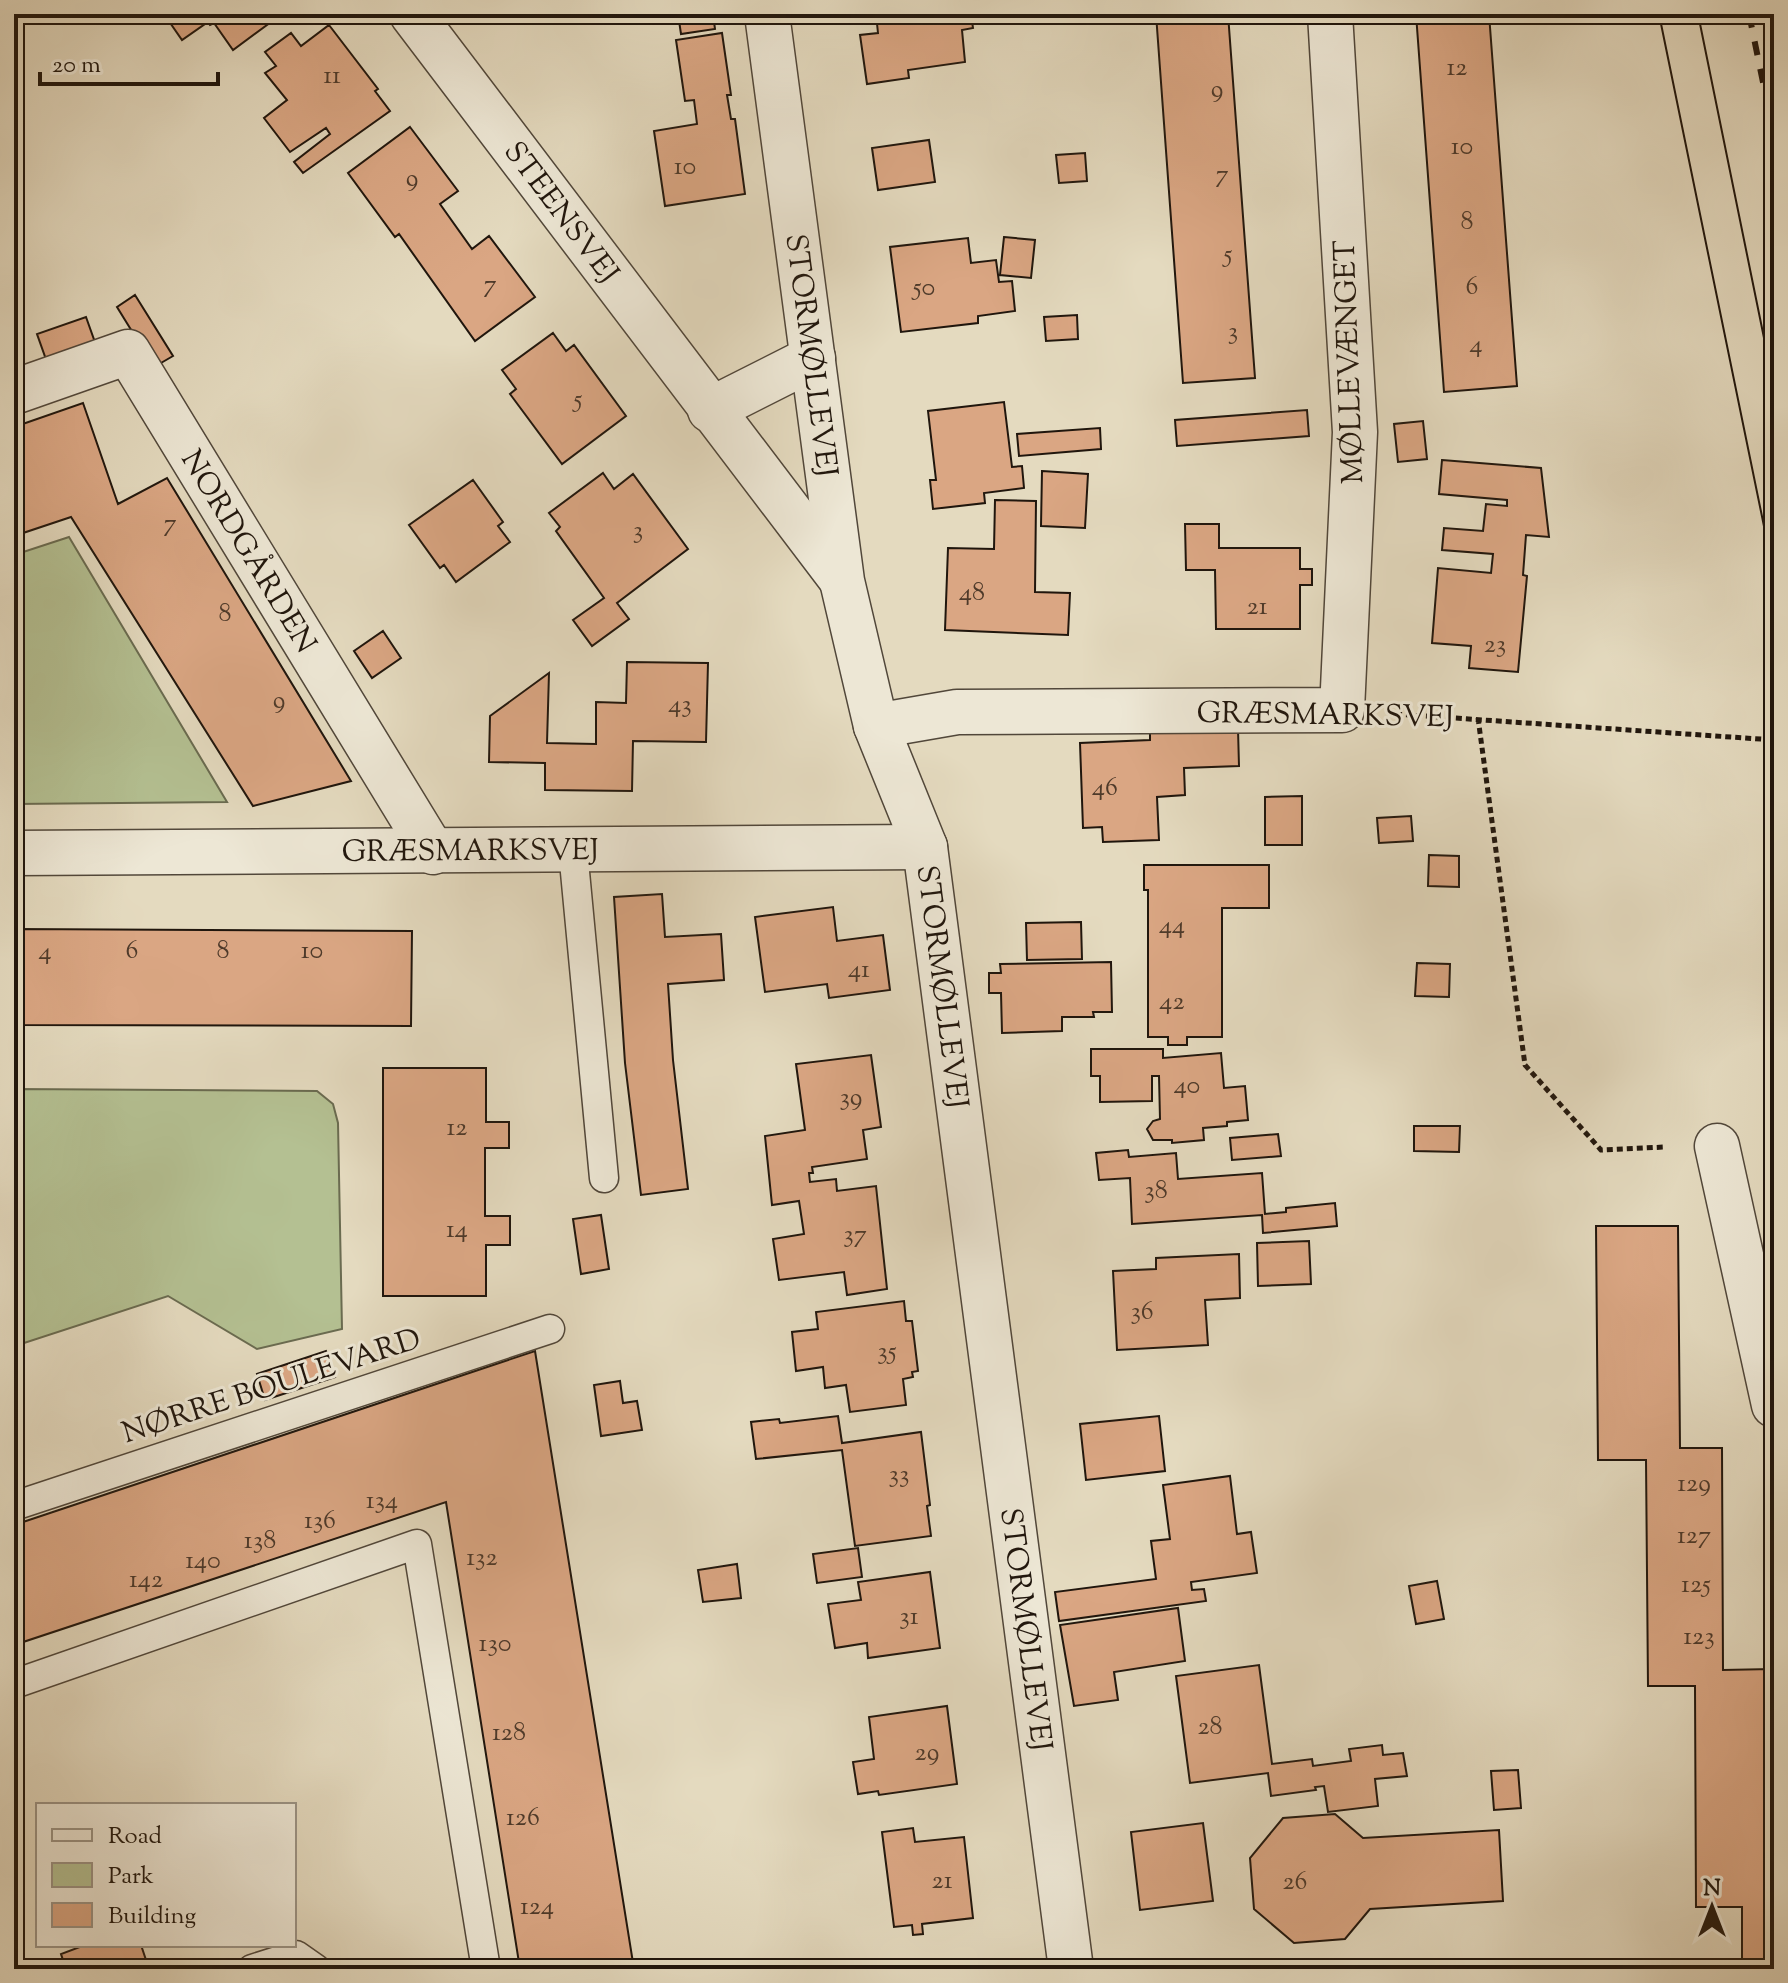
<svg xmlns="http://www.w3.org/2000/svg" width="1788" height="1983" font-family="'Sorts Mill Goudy',serif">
<rect width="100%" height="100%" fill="#e4dabf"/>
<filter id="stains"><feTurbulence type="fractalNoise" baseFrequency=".0025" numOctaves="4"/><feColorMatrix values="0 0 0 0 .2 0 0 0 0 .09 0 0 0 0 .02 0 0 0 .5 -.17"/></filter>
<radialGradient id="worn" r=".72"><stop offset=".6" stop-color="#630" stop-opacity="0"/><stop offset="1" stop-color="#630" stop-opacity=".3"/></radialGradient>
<path fill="#b4c092" stroke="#6a6b50" stroke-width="2" d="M 69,537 L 227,802 L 14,804 L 14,555 Z
M 14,1089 L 317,1091 L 333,1104 L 338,1123 L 342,1329 L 257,1349 L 168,1296 L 18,1345 L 14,1334 Z"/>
<path fill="#daa683" stroke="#20160d" stroke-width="2" d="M 164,14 L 282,14 L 233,50 L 214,23 L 210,25 L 208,22 L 182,40 Z
M 678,14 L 713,14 L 715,29 L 681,34 Z
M 876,14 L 971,14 L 973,28 L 962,30 L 965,62 L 908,70 L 909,78 L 867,84 L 860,35 L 878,33 Z
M 1065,14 L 1093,14 L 1093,19 L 1065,21 Z
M 1156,14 L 1228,14 L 1255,378 L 1183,383 Z
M 1416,14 L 1489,14 L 1517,386 L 1444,392 Z
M 329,25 L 378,89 L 375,91 L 390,111 L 303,173 L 294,162 L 330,134 L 326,128 L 290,152 L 264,118 L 287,100 L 265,73 L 276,66 L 265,52 L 291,33 L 301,46 Z
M 722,33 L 731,95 L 727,95 L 731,119 L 735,119 L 745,194 L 665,206 L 654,131 L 697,124 L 694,100 L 685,101 L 676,40 Z
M 410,127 L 458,191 L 440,204 L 472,249 L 489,236 L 535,297 L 475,341 L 399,234 L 395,237 L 348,173 Z
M 929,140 L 935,182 L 878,190 L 872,148 Z
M 1085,153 L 1087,181 L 1059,183 L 1056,155 Z
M 1004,237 L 1035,240 L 1031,278 L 1000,275 Z
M 968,238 L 971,263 L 996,260 L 999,282 L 1012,281 L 1015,311 L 978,316 L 978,323 L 901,332 L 890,247 Z
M 135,295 L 173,356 L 154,367 L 117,307 Z
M 1077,315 L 1078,339 L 1046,341 L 1044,317 Z
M 86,317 L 97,348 L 48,365 L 37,334 Z
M 553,333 L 566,351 L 574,345 L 626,416 L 562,464 L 510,394 L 516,389 L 502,370 Z
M 1004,402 L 1012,467 L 1022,466 L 1024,488 L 984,493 L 985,503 L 933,509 L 930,480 L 936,480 L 928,411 Z
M 83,403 L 118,504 L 167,478 L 351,781 L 253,806 L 71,517 L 14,536 L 14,427 Z
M 1307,410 L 1309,436 L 1177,446 L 1175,420 Z
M 1423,421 L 1427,459 L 1398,462 L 1394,424 Z
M 1100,428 L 1101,449 L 1019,456 L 1017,434 Z
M 1442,460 L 1541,468 L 1549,537 L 1526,535 L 1523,575 L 1527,576 L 1518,672 L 1469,668 L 1471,646 L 1432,643 L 1438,568 L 1491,573 L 1493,554 L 1442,550 L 1444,528 L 1483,531 L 1486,504 L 1507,506 L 1507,500 L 1439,494 Z
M 1042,471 L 1088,474 L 1085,528 L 1041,526 Z
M 603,473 L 614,489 L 633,474 L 688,549 L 617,603 L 629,619 L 592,646 L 573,620 L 604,598 L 556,531 L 560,527 L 549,513 Z
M 473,480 L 503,522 L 498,526 L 510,542 L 456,582 L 444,565 L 440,568 L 409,525 Z
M 995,500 L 1036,501 L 1035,592 L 1070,593 L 1068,635 L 945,630 L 948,548 L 994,549 Z
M 1185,524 L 1219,524 L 1219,548 L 1300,548 L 1300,569 L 1312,569 L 1312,585 L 1300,585 L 1300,629 L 1216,629 L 1215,570 L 1186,570 Z
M 383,631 L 401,658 L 372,678 L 354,651 Z
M 627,662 L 708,663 L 706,742 L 633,741 L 632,791 L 545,790 L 545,763 L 489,762 L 490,716 L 549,673 L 547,743 L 596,744 L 596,702 L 626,703 Z
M 1238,729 L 1239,766 L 1184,768 L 1185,795 L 1157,797 L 1159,840 L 1103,842 L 1102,827 L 1083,828 L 1080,743 L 1150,740 L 1150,732 Z
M 1302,796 L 1302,845 L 1265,845 L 1265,797 Z
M 1411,816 L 1413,841 L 1379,843 L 1377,818 Z
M 1429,855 L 1459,856 L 1459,887 L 1428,886 Z
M 1144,865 L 1269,865 L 1269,908 L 1222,908 L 1222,1037 L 1187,1037 L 1187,1045 L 1168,1045 L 1168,1037 L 1148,1037 L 1148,890 L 1144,890 Z
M 662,894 L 665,937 L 721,934 L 724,980 L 668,984 L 673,1060 L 688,1189 L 641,1195 L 625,1063 L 614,897 Z
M 833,907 L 837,941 L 883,935 L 890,990 L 829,998 L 827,984 L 765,992 L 755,917 Z
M 1081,922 L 1082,959 L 1027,960 L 1026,923 Z
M 14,929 L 412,931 L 411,1026 L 14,1025 Z
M 1111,962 L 1112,1012 L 1093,1012 L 1094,1017 L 1062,1017 L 1062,1031 L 1002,1033 L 1001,993 L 989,993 L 989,973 L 1001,973 L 1000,964 Z
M 1417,963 L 1450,964 L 1449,997 L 1415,996 Z
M 1091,1049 L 1163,1049 L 1163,1058 L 1221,1053 L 1224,1088 L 1245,1086 L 1248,1120 L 1227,1122 L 1227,1126 L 1203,1128 L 1204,1140 L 1172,1143 L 1172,1140 L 1153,1140 L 1147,1129 L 1153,1121 L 1160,1119 L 1159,1076 L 1152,1076 L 1152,1101 L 1100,1102 L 1100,1076 L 1091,1076 Z
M 871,1055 L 881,1127 L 863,1130 L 867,1159 L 812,1167 L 813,1173 L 809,1173 L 810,1182 L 836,1179 L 837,1191 L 876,1186 L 887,1289 L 847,1295 L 844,1272 L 779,1280 L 773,1239 L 804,1234 L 799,1201 L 772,1205 L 765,1136 L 805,1130 L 796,1064 Z
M 383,1068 L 486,1068 L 486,1122 L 509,1122 L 509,1148 L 485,1148 L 485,1216 L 510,1216 L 510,1245 L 486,1245 L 486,1296 L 383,1296 Z
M 1414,1126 L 1460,1126 L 1459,1152 L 1414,1151 Z
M 1278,1134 L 1281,1156 L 1232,1160 L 1230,1138 Z
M 1128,1150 L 1129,1157 L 1176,1153 L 1178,1179 L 1262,1173 L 1265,1214 L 1286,1212 L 1286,1208 L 1335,1203 L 1337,1226 L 1263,1233 L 1262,1215 L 1132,1224 L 1130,1178 L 1099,1180 L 1096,1153 Z
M 601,1215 L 609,1269 L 581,1274 L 573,1219 Z
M 1596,1226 L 1678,1226 L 1680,1448 L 1722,1448 L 1723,1670 L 1772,1669 L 1774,1969 L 1742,1969 L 1742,1907 L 1696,1907 L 1695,1686 L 1648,1686 L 1646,1460 L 1598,1460 Z
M 1309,1241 L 1311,1284 L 1258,1286 L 1257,1243 Z
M 1239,1254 L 1240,1298 L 1205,1300 L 1208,1345 L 1117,1350 L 1113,1271 L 1156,1269 L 1156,1258 Z
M 904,1301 L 906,1321 L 912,1321 L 918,1371 L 912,1372 L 913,1377 L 903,1379 L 906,1405 L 850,1412 L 846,1385 L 825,1388 L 823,1367 L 796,1371 L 792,1332 L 818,1329 L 816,1312 Z
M 326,1351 L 335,1377 L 265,1400 L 257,1374 Z
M 535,1351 L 634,1969 L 520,1969 L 446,1502 L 14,1645 L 14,1525 Z
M 620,1381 L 623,1403 L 637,1401 L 642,1430 L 601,1436 L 594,1385 Z
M 838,1416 L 842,1443 L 921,1432 L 930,1505 L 927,1506 L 931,1536 L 855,1546 L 842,1450 L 756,1459 L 751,1422 L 779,1419 L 780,1423 Z
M 1159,1416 L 1165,1471 L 1086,1480 L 1080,1424 Z
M 1230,1476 L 1237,1534 L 1251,1532 L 1257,1573 L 1191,1582 L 1192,1590 L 1204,1589 L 1206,1601 L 1059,1621 L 1055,1592 L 1156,1579 L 1151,1541 L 1170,1539 L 1163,1485 Z
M 858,1548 L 862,1577 L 817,1583 L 813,1554 Z
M 737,1564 L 741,1598 L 703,1602 L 698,1570 Z
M 930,1572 L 940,1648 L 868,1658 L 867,1643 L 835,1648 L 828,1604 L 861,1600 L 858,1582 Z
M 1437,1581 L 1444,1619 L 1416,1624 L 1409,1586 Z
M 1178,1608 L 1185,1661 L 1114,1672 L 1118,1700 L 1074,1706 L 1060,1625 Z
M 1259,1665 L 1272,1764 L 1312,1759 L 1313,1766 L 1351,1761 L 1349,1749 L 1382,1745 L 1383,1755 L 1403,1753 L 1407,1776 L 1375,1779 L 1378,1806 L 1328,1812 L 1324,1786 L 1315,1787 L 1316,1790 L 1271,1796 L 1268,1773 L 1190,1783 L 1176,1676 Z
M 947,1706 L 957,1784 L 879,1795 L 878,1791 L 858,1794 L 853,1762 L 874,1759 L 869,1717 Z
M 1518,1770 L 1521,1808 L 1494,1810 L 1491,1771 Z
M 1335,1814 L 1363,1838 L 1499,1830 L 1503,1901 L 1370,1909 L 1345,1939 L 1294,1943 L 1254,1909 L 1250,1858 L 1283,1818 Z
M 1203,1823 L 1213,1901 L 1140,1910 L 1131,1832 Z
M 913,1828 L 915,1842 L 964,1837 L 973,1918 L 922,1924 L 923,1934 L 913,1935 L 912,1925 L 894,1927 L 882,1832 Z
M 85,1945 L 141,1945 L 149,1969 L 66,1969 L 61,1954 Z"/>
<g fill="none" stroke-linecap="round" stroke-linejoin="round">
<defs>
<path id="service" d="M 573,851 L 604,1178
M 14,1506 L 550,1329
M 14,1684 L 417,1544 L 486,1969
M 252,1969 L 296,1955 L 316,1969"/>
<g id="minor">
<path id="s1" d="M 412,14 L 841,579"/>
<path id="s2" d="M 767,14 L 842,581 L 876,726 L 925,847 L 1071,1969"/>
<path id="s3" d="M 14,392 L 128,352 L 433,852"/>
<path d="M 710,410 L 813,358"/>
<path d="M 876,726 L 957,712 L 1342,710 L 1355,432 L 1330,14"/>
<path id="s4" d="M 14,853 L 925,847"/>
<path d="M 1717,1146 L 1774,1405"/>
</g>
</defs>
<use href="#service" stroke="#51473a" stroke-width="31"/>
<use href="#minor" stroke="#51473a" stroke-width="47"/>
<path stroke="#20160d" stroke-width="5" stroke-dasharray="6 4" stroke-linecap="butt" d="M 1396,714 L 1774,740
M 1478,718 L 1525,1065 L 1601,1150 L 1665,1147"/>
<use href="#service" stroke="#ede7d5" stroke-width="28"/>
<use href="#minor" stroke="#ede7d5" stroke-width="44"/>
<path stroke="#20160d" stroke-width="2" d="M 1659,14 L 1774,575
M 1698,14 L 1774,387"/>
<path stroke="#20160d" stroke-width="6" stroke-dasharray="14 14" stroke-linecap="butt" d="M 1749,14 L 1774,136"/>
</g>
<g text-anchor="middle" stroke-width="6" stroke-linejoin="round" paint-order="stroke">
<g font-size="26" fill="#4e3a2a">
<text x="1457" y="75">12</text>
<text x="332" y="83">11</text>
<text x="1217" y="97">9</text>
<text x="1462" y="154">10</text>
<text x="685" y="174">10</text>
<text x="1222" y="182">7</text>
<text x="412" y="186">9</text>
<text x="1467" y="229">8</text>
<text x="1228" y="262">5</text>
<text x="490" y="292">7</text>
<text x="1472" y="294">6</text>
<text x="924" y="295">50</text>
<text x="1233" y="339">3</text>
<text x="1476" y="352">4</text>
<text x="578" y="407">5</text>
<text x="170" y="531">7</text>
<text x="638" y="538">3</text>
<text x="972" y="600">48</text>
<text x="1257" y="614">21</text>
<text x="225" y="621">8</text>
<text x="1495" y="652">23</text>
<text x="279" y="708">9</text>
<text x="680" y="712">43</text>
<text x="1105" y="795">46</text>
<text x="1172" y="933">44</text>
<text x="132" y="958">6</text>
<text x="223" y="958">8</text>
<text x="312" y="958">10</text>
<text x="45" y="959">4</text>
<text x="859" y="977">41</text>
<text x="1172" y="1009">42</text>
<text x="1187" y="1093">40</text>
<text x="851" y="1105">39</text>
<text x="457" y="1135">12</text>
<text x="1156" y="1198">38</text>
<text x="457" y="1237">14</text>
<text x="855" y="1242">37</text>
<text x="1142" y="1319">36</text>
<text x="887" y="1359">35</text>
<text x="899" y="1482">33</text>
<text x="1694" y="1491">129</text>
<text x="382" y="1508">134</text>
<text x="320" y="1528">136</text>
<text x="1694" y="1543">127</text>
<text x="260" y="1548">138</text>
<text x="482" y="1565">132</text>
<text x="203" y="1568">140</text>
<text x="146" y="1587">142</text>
<text x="1696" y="1592">125</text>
<text x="909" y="1624">31</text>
<text x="1699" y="1644">123</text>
<text x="495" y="1651">130</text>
<text x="1210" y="1734">28</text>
<text x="509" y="1740">128</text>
<text x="927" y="1760">29</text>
<text x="523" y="1825">126</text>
<text x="942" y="1888">21</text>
<text x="1295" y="1889">26</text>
<text x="537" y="1914">124</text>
</g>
<g font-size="30" fill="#20160d" stroke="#ede7d5">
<text dy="10" stroke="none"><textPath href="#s1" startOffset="248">STEENSVEJ</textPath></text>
<text dy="10" stroke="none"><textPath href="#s2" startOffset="344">STORMØLLEVEJ</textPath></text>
<text transform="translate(1348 362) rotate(-92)" y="10">MØLLEVÆNGET</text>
<text dy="10" stroke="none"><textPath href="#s3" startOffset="354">NORDGÅRDEN</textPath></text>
<text transform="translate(1325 714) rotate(1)" y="10">GRÆSMARKSVEJ</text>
<text dy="10" stroke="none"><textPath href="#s4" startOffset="456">GRÆSMARKSVEJ</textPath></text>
<text dy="10" stroke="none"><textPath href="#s2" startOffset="992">STORMØLLEVEJ</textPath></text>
<text transform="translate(271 1385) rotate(-18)" y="10">NØRRE BOULEVARD</text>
<text dy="10" stroke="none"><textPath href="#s2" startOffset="1640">STORMØLLEVEJ</textPath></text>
</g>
</g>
<rect width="1788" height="1983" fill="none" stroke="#e4dabf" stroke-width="48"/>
<rect x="16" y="16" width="1756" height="1951" fill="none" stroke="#20160d" stroke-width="4"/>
<rect x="24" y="24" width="1740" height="1935" fill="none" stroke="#20160d" stroke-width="2"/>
<rect x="36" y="1803" width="260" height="144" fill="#ede7d5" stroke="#9b9385" stroke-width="2"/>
<rect x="52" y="1829" width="40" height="12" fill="#ede7d5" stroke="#9b9385" stroke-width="2"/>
<text x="108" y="1843" font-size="24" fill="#20160d">Road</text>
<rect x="52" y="1863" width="40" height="24" fill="#b4c092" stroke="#9b9385" stroke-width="2"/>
<text x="108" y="1883" font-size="24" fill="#20160d">Park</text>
<rect x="52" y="1903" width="40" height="24" fill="#daa683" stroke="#9b9385" stroke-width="2"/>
<text x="108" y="1923" font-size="24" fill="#20160d">Building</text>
<g transform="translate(1712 1907)" stroke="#ede7d5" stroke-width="6" paint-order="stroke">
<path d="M0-6L14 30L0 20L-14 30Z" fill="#20160d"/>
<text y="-12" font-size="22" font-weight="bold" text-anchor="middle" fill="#20160d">N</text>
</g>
<path d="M40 72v12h178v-12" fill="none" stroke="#20160d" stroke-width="4"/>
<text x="52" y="72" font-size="24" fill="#20160d" stroke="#ede7d5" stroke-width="6" paint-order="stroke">20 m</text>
<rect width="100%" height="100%" filter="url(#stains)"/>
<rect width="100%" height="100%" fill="url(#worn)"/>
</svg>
